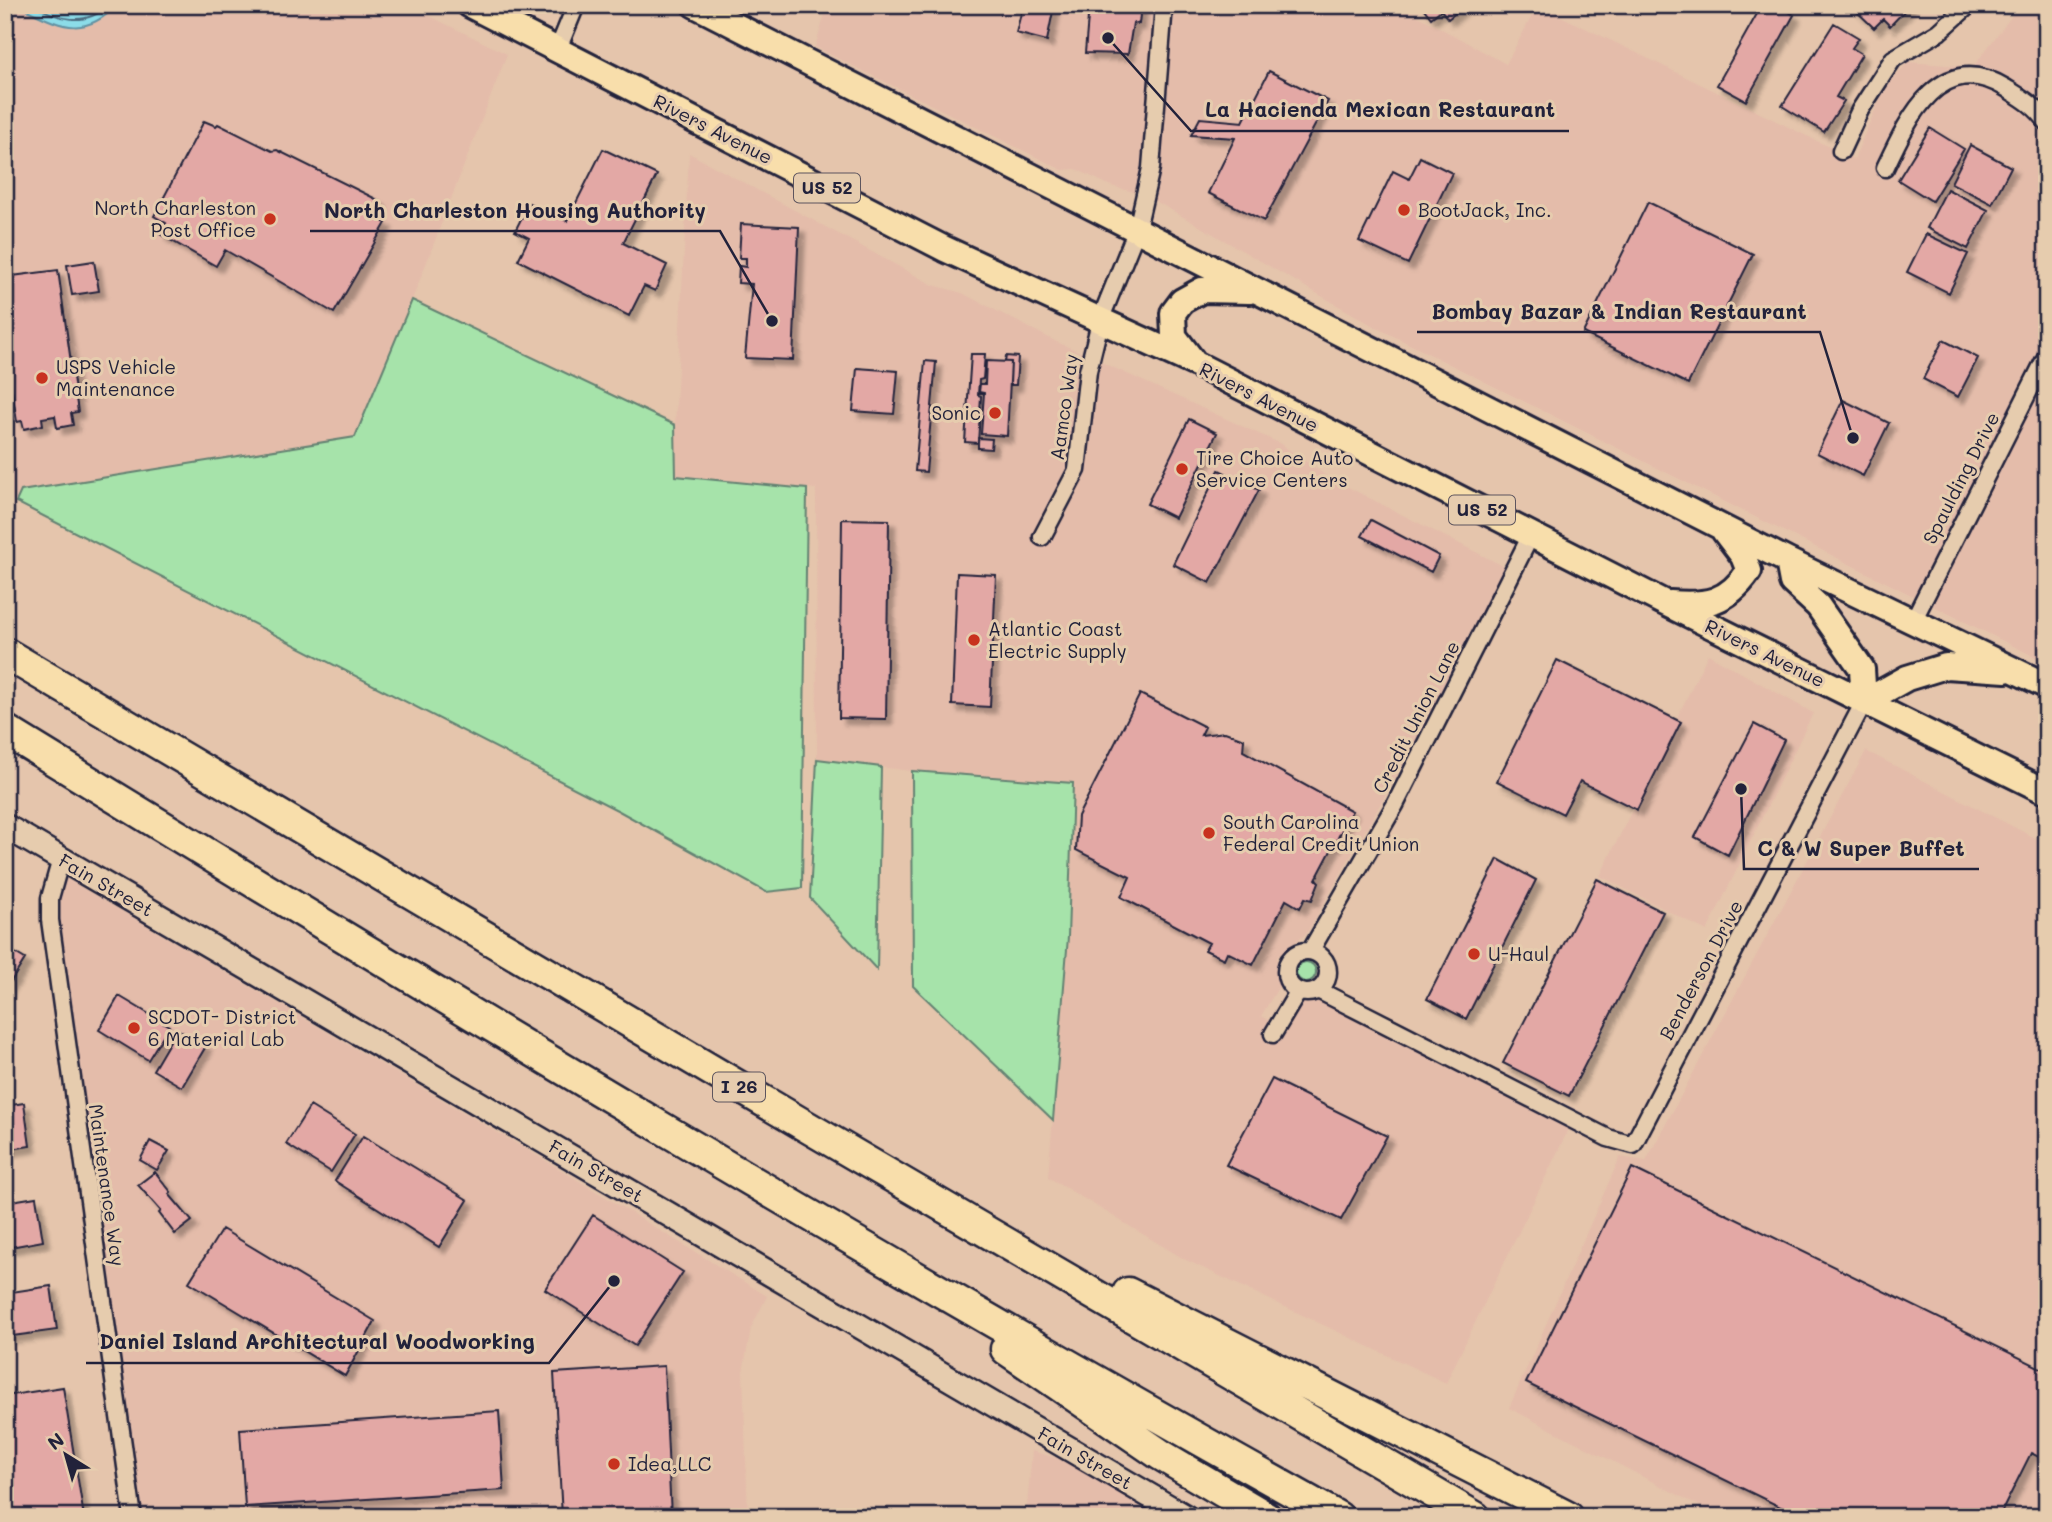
<svg xmlns="http://www.w3.org/2000/svg" width="2052" height="1522" font-family="Mali,sans-serif">
<defs>
<filter id="shadow"><feDropShadow dx="6" dy="6" stdDeviation="2" flood-color="#0004"/></filter>
</defs>
<rect width="100%" height="100%" fill="#e5c5ac"/>
<filter id="ink" filterUnits="userSpaceOnUse"><feTurbulence type="fractalNoise" baseFrequency=".0143" numOctaves="2"/><feDisplacementMap in="SourceGraphic" scale="14" xChannelSelector="R" yChannelSelector="G"/><feConvolveMatrix kernelMatrix="1 2 1 2 8 2 1 2 1" color-interpolation-filters="sRGB"/></filter>
<g filter="url(#ink)">
<path fill="#e4bcaa" d="M 5,5 L 407,5 L 507,54 L 412,300 L 355,437 L 22,491 L 16,502 L 5,497 Z
M 828,5 L 1398,5 L 1506,64 L 1538,5 L 1854,159 L 1884,89 L 1908,62 L 1973,67 L 2020,5 L 2047,5 L 2047,663 L 1379,329 L 1145,195 L 1111,186 L 1076,169 L 1062,170 L 815,47 Z
M 689,153 L 933,285 L 962,293 L 1055,341 L 1279,443 L 1328,477 L 1513,571 L 1307,933 L 1277,957 L 1281,983 L 1261,1016 L 1285,1030 L 1302,1002 L 1310,1003 L 1323,1000 L 1573,1120 L 1446,1383 L 1184,1259 L 1048,1177 L 1068,937 L 1073,784 L 927,773 L 817,759 L 816,489 L 676,476 L 675,425 Z
M 1708,654 L 1813,713 L 1707,931 L 1600,876 Z
M 1866,751 L 2047,844 L 2047,1517 L 1721,1517 L 1509,1408 L 1620,1157 L 1646,1161 Z
M 57,873 L 553,1165 L 767,1296 L 751,1328 L 743,1372 L 748,1517 L 133,1517 L 50,920 Z
M 1032,1451 L 1066,1461 L 1160,1517 L 1026,1517 Z"/>
<path fill="#a6e3aa" stroke="#648272" stroke-width="2" d="M 412,300 L 675,425 L 676,476 L 807,489 L 802,888 L 766,892 L 619,811 L 16,502 L 21,491 L 355,437 Z
M 817,759 L 881,767 L 877,970 L 810,898 Z
M 912,771 L 1073,783 L 1068,937 L 1053,1120 L 913,986 Z
M1296 972a10 10 0 1 1 20 0a10 10 0 1 1-20 0Z"/>
<path fill="#8cdce8" stroke="#6292a3" stroke-width="2" d="M 26,5 L 117,5 C 86,37 64,28 29,11 Z"/>
<g fill="none" stroke-linecap="round" stroke-linejoin="round">
<path stroke="#4c6c80" stroke-width="2" d="M 34,5 C 58,19 85,28 108,5"/>
</g>
<path fill="#e3a8a5" stroke="#22223b" stroke-width="2" filter="url(#shadow)" d="M 1023,5 L 1054,6 L 1047,41 L 1016,33 Z
M 1089,5 L 1141,5 L 1139,24 L 1133,23 L 1128,54 L 1085,53 Z
M 1421,5 L 1465,5 L 1448,19 L 1441,10 L 1431,18 Z
M 1762,5 L 1777,5 L 1794,15 L 1746,101 L 1717,85 Z
M 1910,5 L 1890,26 L 1883,19 L 1874,28 L 1851,6 Z
M 1834,23 L 1859,38 L 1852,48 L 1862,54 L 1836,97 L 1844,101 L 1824,132 L 1782,106 Z
M 1269,71 L 1328,101 L 1264,221 L 1208,193 L 1235,138 L 1191,135 L 1200,118 L 1243,122 Z
M 204,121 L 216,126 L 218,124 L 272,151 L 277,150 L 380,201 L 373,216 L 386,223 L 334,313 L 225,250 L 216,266 L 160,234 L 166,223 L 154,216 Z
M 1930,128 L 1964,149 L 1932,201 L 1898,180 Z
M 1970,145 L 2011,167 L 1992,204 L 1951,183 Z
M 603,149 L 657,175 L 623,243 L 667,265 L 655,291 L 644,286 L 629,316 L 518,260 L 529,238 L 515,231 L 529,203 L 567,221 Z
M 1420,157 L 1452,173 L 1408,264 L 1359,241 L 1393,171 L 1409,179 Z
M 1947,189 L 1988,210 L 1968,249 L 1927,228 Z
M 1648,202 L 1753,254 L 1688,384 L 1583,333 Z
M 741,224 L 799,227 L 793,360 L 745,358 L 752,284 L 738,283 L 739,266 L 746,267 L 746,258 L 739,258 Z
M 1926,234 L 1968,254 L 1949,293 L 1907,272 Z
M 94,261 L 99,291 L 72,295 L 67,265 Z
M 58,270 L 78,412 L 71,413 L 73,425 L 57,428 L 55,416 L 42,418 L 43,425 L 24,429 L 22,421 L 17,422 L 5,345 L 5,277 Z
M 1943,340 L 1978,358 L 1958,397 L 1923,379 Z
M 971,354 L 985,354 L 983,379 L 979,380 L 978,395 L 981,396 L 978,443 L 965,442 Z
M 1006,356 L 1018,357 L 1016,385 L 1010,385 L 1011,362 L 1005,362 Z
M 925,361 L 936,362 L 926,472 L 915,471 Z
M 986,361 L 1011,362 L 1007,436 L 981,434 L 984,393 L 979,392 L 980,384 L 985,384 Z
M 857,368 L 898,371 L 894,414 L 853,411 Z
M 1843,400 L 1889,423 L 1863,476 L 1817,453 Z
M 1189,419 L 1217,433 L 1175,518 L 1147,504 Z
M 978,438 L 992,439 L 991,449 L 978,448 Z
M 1219,470 L 1259,490 L 1210,583 L 1173,564 Z
M 842,519 L 889,520 L 886,719 L 839,718 Z
M 1371,520 L 1439,556 L 1431,572 L 1362,536 Z
M 957,573 L 996,575 L 990,707 L 952,705 Z
M 1557,660 L 1681,722 L 1637,810 L 1580,781 L 1563,814 L 1497,781 Z
M 1140,694 L 1205,727 L 1201,735 L 1225,732 L 1244,739 L 1243,751 L 1352,811 L 1316,879 L 1319,882 L 1312,900 L 1305,898 L 1300,908 L 1286,900 L 1253,965 L 1227,952 L 1224,959 L 1205,950 L 1209,943 L 1121,897 L 1130,877 L 1076,850 L 1078,816 Z
M 1754,724 L 1784,740 L 1728,855 L 1695,837 Z
M 1498,859 L 1536,880 L 1466,1019 L 1427,999 Z
M 1597,879 L 1663,912 L 1569,1096 L 1503,1063 Z
M 5,947 L 25,959 L 5,991 Z
M 119,996 L 169,1026 L 148,1060 L 99,1030 Z
M 177,1029 L 206,1046 L 182,1087 L 153,1070 Z
M 1272,1079 L 1387,1136 L 1341,1220 L 1226,1165 Z
M 24,1103 L 30,1146 L 5,1150 L 5,1106 Z
M 310,1106 L 355,1134 L 331,1172 L 286,1144 Z
M 363,1136 L 468,1200 L 439,1247 L 335,1181 Z
M 150,1141 L 169,1151 L 157,1170 L 140,1160 Z
M 1632,1168 L 2047,1371 L 2047,1461 L 2031,1453 L 1999,1517 L 1801,1517 L 1526,1383 Z
M 155,1172 L 171,1192 L 169,1194 L 192,1221 L 175,1234 L 159,1213 L 161,1211 L 138,1185 Z
M 36,1197 L 43,1241 L 5,1248 L 5,1202 Z
M 593,1215 L 683,1272 L 635,1346 L 545,1289 Z
M 222,1229 L 375,1321 L 345,1376 L 189,1282 Z
M 51,1286 L 57,1330 L 5,1337 L 5,1293 Z
M 664,1366 L 671,1517 L 562,1517 L 554,1373 Z
M 63,1387 L 84,1517 L 5,1517 L 5,1396 Z
M 499,1411 L 504,1490 L 245,1507 L 240,1429 Z"/>
<g fill="none" stroke-linecap="round" stroke-linejoin="round">
<defs>
<path id="street" d="M 558,49 L 576,5
M 1841,151 L 1860,110 L 1893,59 L 1939,32 L 1969,5
M 1885,168 C 1908,119 1940,48 2006,88 C 2022,98 2036,106 2047,122
M 1042,537 L 1077,470 L 1088,371 L 1101,318 L 1137,229 L 1151,168 L 1164,5
M 1914,619 L 2047,355
M 61,859 L 50,898 L 50,920 L 133,1517
M 1311,950 L 1395,805 L 1531,535
M1286 972a21 21 0 1 1 42 0a21 21 0 1 1-42 0Z
M 1318,990 L 1608,1138 L 1633,1145 L 1864,702
M 1273,1034 L 1298,992"/>
<path id="secondary" d="M 5,826 L 1186,1517"/>
<path id="primary" d="M 470,5 L 945,249 L 1196,364 L 1663,602 L 2047,792
M 695,5 L 1788,561 L 2047,686
M 1193,361 L 1174,336 L 1173,313 L 1182,301 L 1202,290 L 1249,291
M 1788,561 L 1792,582 L 1818,606 L 1862,669 L 1864,702
M 1670,603 C 1707,606 1727,603 1749,571 L 1743,556 L 1724,531
M 1864,702 L 1907,678 L 1946,666 L 2006,670"/>
<path id="highway" d="M 5,653 L 804,1125 L 1475,1517
M 5,730 C 445,1000 887,1267 1338,1517
M 1128,1293 L 1568,1517
M 1006,1349 L 1161,1455 L 1266,1517"/>
</defs>
<use href="#street" stroke="#22223b" stroke-width="21"/>
<use href="#secondary" stroke="#22223b" stroke-width="28"/>
<use href="#primary" stroke="#22223b" stroke-width="30"/>
<use href="#highway" stroke="#22223b" stroke-width="35"/>
<use href="#street" stroke="#e6ccae" stroke-width="16"/>
<use href="#secondary" stroke="#e6ccae" stroke-width="23"/>
<use href="#primary" stroke="#f8deab" stroke-width="24"/>
<use href="#highway" stroke="#f8deab" stroke-width="30"/>
</g>
</g>
<g fill="#c8321e" stroke="#e6ccae" stroke-width="2.5">
<circle cx="1404" cy="210" r="7"/>
<circle cx="270" cy="219" r="7"/>
<circle cx="42" cy="378" r="7"/>
<circle cx="995" cy="413" r="7"/>
<circle cx="1182" cy="469" r="7"/>
<circle cx="974" cy="640" r="7"/>
<circle cx="1209" cy="833" r="7"/>
<circle cx="1474" cy="954" r="7"/>
<circle cx="134" cy="1028" r="7"/>
<circle cx="614" cy="1464" r="7"/>
</g>
<g text-anchor="middle" stroke-width="6" stroke-linejoin="round" paint-order="stroke">
<g fill="#e6ccae" stroke="#5d555e" stroke-width="2">
<rect x="794" y="173.5" width="66" height="29" rx="5"/>
<rect x="1449" y="495.5" width="66" height="29" rx="5"/>
<rect x="713" y="1072.5" width="52" height="29" rx="5"/>
</g>
<g font-size="18" font-weight="bold" fill="#22223b">
<text x="827" y="194">US 52</text>
<text x="1482" y="516">US 52</text>
<text x="739" y="1093">I 26</text>
</g>
<g font-size="19" fill="#22223b" stroke="#e6ccae">
<text transform="translate(713 129) rotate(27)" y="7">Rivers Avenue</text>
<text transform="translate(1259 397) rotate(27)" y="7">Rivers Avenue</text>
<text transform="translate(1064 407) rotate(-82)" y="7">Aamco Way</text>
<text transform="translate(1961 478) rotate(-63)" y="7">Spaulding Drive</text>
<text transform="translate(1765 653) rotate(26)" y="7">Rivers Avenue</text>
<text transform="translate(1416 717) rotate(-63)" y="7">Credit Union Lane</text>
<text transform="translate(106 885) rotate(30)" y="7">Fain Street</text>
<text transform="translate(1701 970) rotate(-62)" y="7">Benderson Drive</text>
<text transform="translate(596 1171) rotate(30)" y="7">Fain Street</text>
<text transform="translate(107 1185) rotate(82)" y="7">Maintenance Way</text>
<text transform="translate(1085 1458) rotate(30)" y="7">Fain Street</text>
</g>
<g font-size="19" fill="#22223b" stroke="#e6ccae" text-anchor="start">
<text x="256" y="215" text-anchor="end">North Charleston<tspan x="256" dy="22">Post Office</tspan></text>
<text x="1418" y="217">BootJack, Inc.</text>
<text x="56" y="374">USPS Vehicle<tspan x="56" dy="22">Maintenance</tspan></text>
<text x="981" y="420" text-anchor="end">Sonic</text>
<text x="1196" y="465">Tire Choice Auto<tspan x="1196" dy="22">Service Centers</tspan></text>
<text x="988" y="636">Atlantic Coast<tspan x="988" dy="22">Electric Supply</tspan></text>
<text x="1223" y="829">South Carolina<tspan x="1223" dy="22">Federal Credit Union</tspan></text>
<text x="1488" y="961">U-Haul</text>
<text x="148" y="1024">SCDOT- District<tspan x="148" dy="22">6 Material Lab</tspan></text>
<text x="628" y="1471">Idea,LLC</text>
</g>
</g>
<path fill="none" stroke="#22223b" stroke-width="2.5" d="M1108 38L1191 131H1569M772 321L720 231H310M1853 438L1820 332H1417M1741 789L1744 869H1979M614 1281L549 1363H86"/>
<g fill="#22223b" stroke="#e6ccae" stroke-width="2.5">
<circle cx="1108" cy="38" r="7"/>
<circle cx="772" cy="321" r="7"/>
<circle cx="1853" cy="438" r="7"/>
<circle cx="1741" cy="789" r="7"/>
<circle cx="614" cy="1281" r="7"/>
</g>
<g font-size="21" text-anchor="middle" font-weight="bold" fill="#22223b" stroke="#e6ccae" stroke-width="6" stroke-linejoin="round" paint-order="stroke">
<text x="1380" y="117">La Hacienda Mexican Restaurant</text>
<text x="515" y="218">North Charleston Housing Authority</text>
<text x="1619" y="319">Bombay Bazar &amp; Indian Restaurant</text>
<text x="1861" y="856">C &amp; W Super Buffet</text>
<text x="317" y="1349">Daniel Island Architectural Woodworking</text>
</g>
<rect width="2052" height="1522" fill="none" stroke="#e6ccae" stroke-width="28"/>
<rect x="14" y="14" width="2024" height="1494" fill="none" stroke="#22223b" stroke-width="2.5" filter="url(#ink)"/>
<g transform="translate(66 1455) rotate(323)" stroke="#e6ccae" stroke-width="5" paint-order="stroke">
<path d="M0-5L12 26L0 18L-12 26Z" fill="#22223b"/>
<text y="-10" font-size="19" font-weight="bold" text-anchor="middle" fill="#22223b">N</text>
</g>
</svg>
